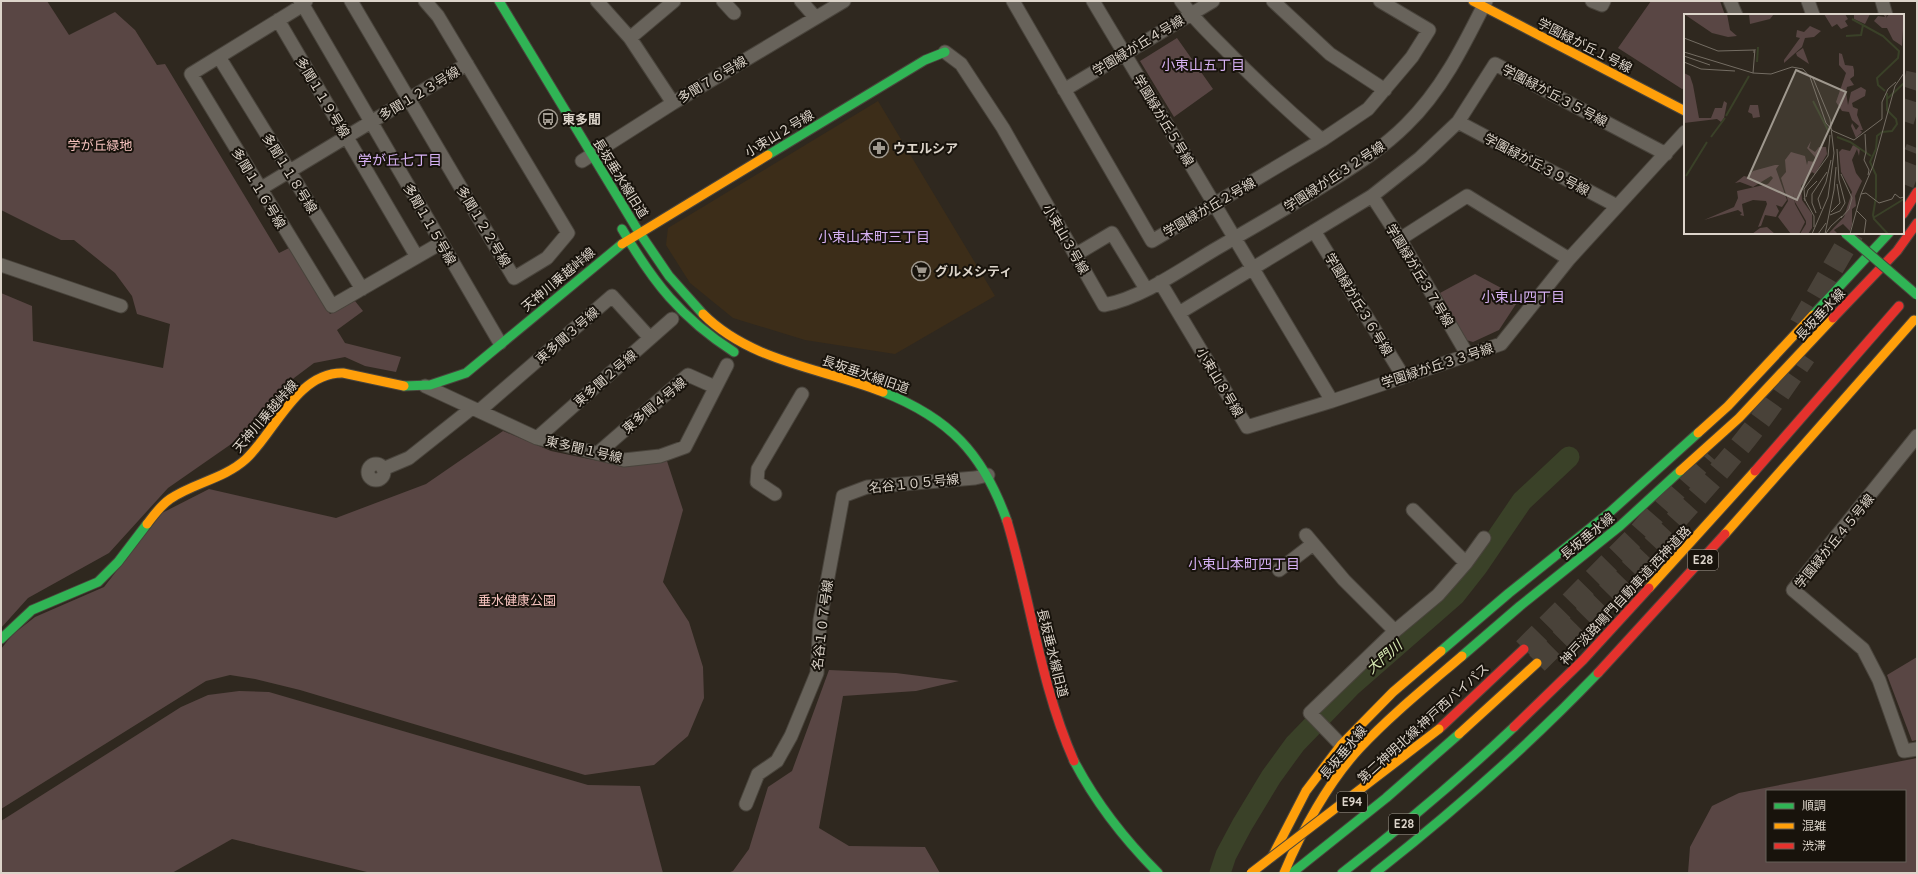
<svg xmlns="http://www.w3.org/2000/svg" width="1918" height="874" font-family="Quicksand,'Noto Sans JP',sans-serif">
<rect width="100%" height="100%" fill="#2f281f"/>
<path fill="#3c2d19" d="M 878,101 L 995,296 L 895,354 L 805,340 L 733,318 L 690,283 L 666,245 L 668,228 Z"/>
<path fill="#594644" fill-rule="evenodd" d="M 1,1 L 47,1 L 69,35 L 115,12 L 135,30 L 157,65 L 165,64 L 279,253 L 289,248 L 330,314 L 355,301 L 363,311 L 337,330 L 345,343 L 401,357 L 396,372 L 365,366 L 345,357 L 314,363 L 294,378 L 237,440 L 168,488 L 109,553 L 28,598 L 1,628 L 1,293 L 32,306 L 33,341 L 163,368 L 170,324 L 137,314 L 132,296 L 115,273 L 74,240 L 61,240 L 1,210 Z
M 1651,1 L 1720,1 L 1725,15 L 1685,15 L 1685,88 L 1682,89 L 1618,48 Z
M 1177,38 L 1213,89 L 1174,117 L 1140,61 Z
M 1475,274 L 1520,298 L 1499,330 L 1473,342 L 1466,340 L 1440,293 Z
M 503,431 L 551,451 L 622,466 L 667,461 L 683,510 L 663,582 L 689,622 L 703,667 L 704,698 L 688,736 L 654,765 L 585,775 L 300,690 L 255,679 L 230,675 L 206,681 L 1,809 L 1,649 L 12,635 L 35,617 L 104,587 L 162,513 L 209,489 L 336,518 L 426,484 Z
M 1917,657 L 1917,740 L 1912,741 L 1887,675 Z
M 829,670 L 896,673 L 959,681 L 916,691 L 843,696 L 819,828 L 849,846 L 925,847 L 940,873 L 727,873 L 733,871 L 749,849 L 768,787 L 792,771 Z
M 239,691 L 269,692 L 588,785 L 640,786 L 663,873 L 371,873 L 232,839 L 172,873 L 1,873 L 1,821 L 181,707 L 208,695 Z
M 1917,758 L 1917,873 L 1688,873 L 1690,847 L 1712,806 L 1739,793 ZM 1767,791 L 1905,791 L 1905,861 L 1767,861 Z"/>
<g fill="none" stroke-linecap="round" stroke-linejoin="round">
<path stroke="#3a4128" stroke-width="21" d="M 1220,873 L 1226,855 L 1242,825 L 1271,777 L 1295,744 L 1352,685 L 1455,595 L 1477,567 L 1522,501 L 1569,457"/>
<path stroke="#494239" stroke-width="22" stroke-dasharray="22 11" stroke-linecap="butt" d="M 1903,121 L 1914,87 L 1917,73
M 1903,184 L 1917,148
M 1800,325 L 1853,233
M 1524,649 L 1637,535 L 1708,454
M 1537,663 C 1606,595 1674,526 1736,451 C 1761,421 1783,388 1805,356"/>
<defs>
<path id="street" d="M 300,1 L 303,5 L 500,343
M 306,1 L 303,5 L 191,74 L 332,306 L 441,243
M 351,1 L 514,278 L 547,258 L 568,233 L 438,16 L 425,1
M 597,1 L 630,38 L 673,103
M 723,1 L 734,13
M 801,1 L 815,17
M 1013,1 L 1152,241 L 1322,140 L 1368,109 L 1412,57 L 1429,30 L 1380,1
M 1093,1 L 1332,401 L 1501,344 L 1569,259 L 1685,132
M 1181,1 C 1193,18 1208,32 1222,46 C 1254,79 1287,110 1322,140
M 1273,1 L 1330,54 L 1385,90
M 1592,1 L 1602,5 L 1604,1
M 1730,1 L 1736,15
M 1808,1 L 1813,15
M 1882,1 L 1886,15
M 278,20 L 417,257
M 630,38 L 674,1
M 945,52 L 961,64 L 1003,128 L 1104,305 C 1140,299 1182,269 1214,250 C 1250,229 1285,209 1321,187 C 1351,168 1381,150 1406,125 C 1442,90 1464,45 1486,1
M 219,57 L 362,289
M 1064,90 L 1213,1
M 1458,122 L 1617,206
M 582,161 L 673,103 L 844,1
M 260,189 L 467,64
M 1372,196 L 1400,239 L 1467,354
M 1314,231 L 1403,376
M 1400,239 L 1467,196 L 1569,259
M 1075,255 L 1112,233 L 1146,289
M 1,265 L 121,306
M 1160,282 L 1247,427 L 1332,401
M 1179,313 L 1372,196 L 1420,158 L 1458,122 L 1495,64 L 1666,154
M 425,386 L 537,438 L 624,460 L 660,456 L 685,447 L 727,365
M 479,411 L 612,296 L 650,338
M 1917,436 L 1793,590 L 1863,649 L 1879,680 L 1904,751 L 1917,749
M 537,438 L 672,319
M 598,453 L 688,375 L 715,387
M368 472a8 8 0 1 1 16 0a8 8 0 1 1-16 0Z
M 383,469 L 409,458 L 472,408
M 775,494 L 757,482 L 758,469 L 802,394
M 1413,510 L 1466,563
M 1306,535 L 1344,580 L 1395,631
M 1279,570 L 1313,544
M 1341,745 L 1310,713 L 1395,631 L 1438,595 L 1466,563 L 1484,538
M 746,804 L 758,774 L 777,761 L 791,736 L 817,673 L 820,620 L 843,496 L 867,487 L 975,478 L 988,475"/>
<path id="fast" d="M 499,1 L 637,229 L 669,276 L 703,314
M 768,155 L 925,60 L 945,52
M 622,229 C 653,282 681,318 734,352
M 1813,315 L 1889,233
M 404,386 L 430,385 L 466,373 L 622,244
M 883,392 C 949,418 983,453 1007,521
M 1,639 L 32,610 L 98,582 L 118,562 L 147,524
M 1441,651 L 1509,593 L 1609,513 L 1698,433
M 1462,656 L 1520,606 L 1620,526 L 1680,471
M 1074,761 C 1096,803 1124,839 1158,873
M 1292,873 L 1386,798 L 1459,734
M 1342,873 C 1403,826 1458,780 1514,727
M 1375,873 C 1454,811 1529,745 1598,673"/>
<path id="slow" d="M 1473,1 L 1685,111
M 622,244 L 768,155
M 703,314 C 751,362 822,368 883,392
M 1698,433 L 1728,406 L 1813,315
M 1680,471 L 1739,418 L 1833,318
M 147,524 C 154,515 160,506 170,499 C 193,483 224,479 246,459 C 275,432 297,372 343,373 L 404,386
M 1725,534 L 1914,320
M 1649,588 L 1755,471
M 1459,734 L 1537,663
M 1272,857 L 1306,791 L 1341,745 L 1393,692 L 1441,651
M 1284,873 C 1301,832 1329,781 1360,748 C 1391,715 1427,686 1462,656"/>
<path id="jam" d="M 1903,214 L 1917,192
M 1833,318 L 1897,251 L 1917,223
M 1755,471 L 1899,306
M 1007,521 C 1031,601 1040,684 1074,761
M 1598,673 L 1725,534
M 1514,727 L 1583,660 L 1649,588
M 1439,729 L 1524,649"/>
</defs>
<use href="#street" stroke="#49443c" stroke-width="15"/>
<use href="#fast" stroke="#49443c" stroke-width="11"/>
<use href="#slow" stroke="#49443c" stroke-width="11"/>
<use href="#jam" stroke="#49443c" stroke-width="11"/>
<use href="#street" stroke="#68635b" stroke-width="13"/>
<use href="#fast" stroke="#30b455" stroke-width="9"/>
<use href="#slow" stroke="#ff9f0a" stroke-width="9"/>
<use href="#jam" stroke="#e5322d" stroke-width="9"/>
<defs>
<path id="fast-bridge" d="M 1845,233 L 1917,295"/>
<path id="slow-bridge" d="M 1251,873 L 1439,729"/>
</defs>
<use href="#fast-bridge" stroke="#49443c" stroke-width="11" stroke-linecap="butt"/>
<use href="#slow-bridge" stroke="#49443c" stroke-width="11" stroke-linecap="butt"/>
<use href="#fast-bridge" stroke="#30b455" stroke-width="9"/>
<use href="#slow-bridge" stroke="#ff9f0a" stroke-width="9"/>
</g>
<defs>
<symbol id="bus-ring" viewBox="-11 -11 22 22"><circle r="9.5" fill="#18130c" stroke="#9f988e" stroke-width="1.5"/><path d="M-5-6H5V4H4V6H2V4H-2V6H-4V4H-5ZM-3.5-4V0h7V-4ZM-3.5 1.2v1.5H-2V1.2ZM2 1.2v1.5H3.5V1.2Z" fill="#9f988e"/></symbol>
<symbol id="pharmacy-ring" viewBox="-11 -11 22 22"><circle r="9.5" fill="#18130c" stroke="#9f988e" stroke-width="1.5"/><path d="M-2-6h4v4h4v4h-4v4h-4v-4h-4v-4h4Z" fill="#9f988e"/></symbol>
<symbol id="supermarket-ring" viewBox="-11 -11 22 22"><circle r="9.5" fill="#18130c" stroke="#9f988e" stroke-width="1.5"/><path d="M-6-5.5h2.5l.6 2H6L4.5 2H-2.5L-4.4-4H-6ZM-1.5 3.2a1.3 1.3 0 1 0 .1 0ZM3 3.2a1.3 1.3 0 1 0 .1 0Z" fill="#9f988e"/></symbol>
</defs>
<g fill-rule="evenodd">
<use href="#bus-ring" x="537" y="108" width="22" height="22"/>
<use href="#pharmacy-ring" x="868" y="137" width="22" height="22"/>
<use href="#supermarket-ring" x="910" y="260" width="22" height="22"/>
</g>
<g text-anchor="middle" stroke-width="4" stroke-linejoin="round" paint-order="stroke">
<g fill="#18130c" stroke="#a19a91" stroke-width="1">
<rect x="1688" y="550" width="30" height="20" rx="3"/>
<rect x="1337" y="792" width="30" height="20" rx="3"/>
<rect x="1389" y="814" width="30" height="20" rx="3"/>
</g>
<g font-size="12" font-weight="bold" fill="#dcd4ca">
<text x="1703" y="564">E28</text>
<text x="1352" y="806">E94</text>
<text x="1404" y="828">E28</text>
</g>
<g font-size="13" fill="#dcd4ca" stroke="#18130c">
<text transform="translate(1138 45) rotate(-31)" y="5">学園緑が丘４号線</text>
<text transform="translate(1585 45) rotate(27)" y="5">学園緑が丘１号線</text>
<text transform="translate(712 79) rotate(-31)" y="5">多聞７６号線</text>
<text transform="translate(419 93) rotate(-31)" y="5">多聞１２３号線</text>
<text transform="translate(1555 95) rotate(28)" y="5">学園緑が丘３５号線</text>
<text transform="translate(323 97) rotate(59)" y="5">多聞１１９号線</text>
<text transform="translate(1164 120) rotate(59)" y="5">学園緑が丘５号線</text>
<text transform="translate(779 133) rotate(-31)" y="5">小束山２号線</text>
<text transform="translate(1537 164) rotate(28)" y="5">学園緑が丘３９号線</text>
<text transform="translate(290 173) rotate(58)" y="5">多聞１１８号線</text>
<text transform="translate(1334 176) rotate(-33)" y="5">学園緑が丘３２号線</text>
<text transform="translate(621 178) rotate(58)" y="5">長坂垂水線旧道</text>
<text transform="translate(259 188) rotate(59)" y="5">多聞１１６号線</text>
<text transform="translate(1209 207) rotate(-30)" y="5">学園緑が丘２号線</text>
<text transform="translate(430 224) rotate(60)" y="5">多聞１１５号線</text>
<text transform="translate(484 226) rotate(59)" y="5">多聞１２２号線</text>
<text transform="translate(1066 239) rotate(60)" y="5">小束山３号線</text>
<text transform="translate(1420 275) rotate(59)" y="5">学園緑が丘３７号線</text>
<text transform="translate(558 279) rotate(-40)" y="5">天神川乗越峠線</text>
<text transform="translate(1359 304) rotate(59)" y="5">学園緑が丘３６号線</text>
<text transform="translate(1820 314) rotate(-47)" y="5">長坂垂水線</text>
<text transform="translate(567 335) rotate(-41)" y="5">東多聞３号線</text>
<text transform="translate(1437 365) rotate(-18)" y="5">学園緑が丘３３号線</text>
<text transform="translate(866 374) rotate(19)" y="5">長坂垂水線旧道</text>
<text transform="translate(605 378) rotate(-41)" y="5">東多聞２号線</text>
<text transform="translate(1220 382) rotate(59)" y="5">小束山８号線</text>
<text transform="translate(654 405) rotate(-40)" y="5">東多聞４号線</text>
<text transform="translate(265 416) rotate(-49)" y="5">天神川乗越峠線</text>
<text transform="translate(584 449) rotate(13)" y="5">東多聞１号線</text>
<text transform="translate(914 483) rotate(-6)" y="5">名谷１０５号線</text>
<text transform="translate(1587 536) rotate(-39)" y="5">長坂垂水線</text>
<text transform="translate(1834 541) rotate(-51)" y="5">学園緑が丘４５号線</text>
<text transform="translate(1625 595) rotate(-47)" y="5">神戸淡路鳴門自動車道;西神道路</text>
<text transform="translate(822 625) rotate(-83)" y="5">名谷１０７号線</text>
<text transform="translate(1053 653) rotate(76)" y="5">長坂垂水線旧道</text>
<text transform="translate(1423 723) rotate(-42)" y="5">第二神明北線;神戸西バイパス</text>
<text transform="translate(1343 752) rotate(-50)" y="5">長坂垂水線</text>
</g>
<g font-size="13" font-weight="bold" fill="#dcd4ca" stroke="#18130c" text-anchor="start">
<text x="562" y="124">東多聞</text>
<text x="893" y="153">ウエルシア</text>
<text x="935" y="276">グルメシティ</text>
</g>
<g font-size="13" fill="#f7c3bf" stroke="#18130c">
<text x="100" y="150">学が丘緑地</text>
<text x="517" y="605">垂水健康公園</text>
</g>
<g font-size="14" fill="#d6b1f4" stroke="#18130c">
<text x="1203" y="70">小束山五丁目</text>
<text x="400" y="165">学が丘七丁目</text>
<text x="874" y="242">小束山本町三丁目</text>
<text x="1523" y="302">小束山四丁目</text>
<text x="1244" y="569">小束山本町四丁目</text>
</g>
<g font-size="14" font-style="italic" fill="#d8ecb5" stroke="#18130c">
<text transform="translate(1384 657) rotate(-41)" y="5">大門川</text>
</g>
</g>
<g transform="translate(1684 14)">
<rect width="220" height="220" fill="#2f281f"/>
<path d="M 0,0 L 43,0 L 46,16 L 53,22 L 44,23 L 28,19 ZM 65,0 L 90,0 L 86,5 L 66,10 ZM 140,0 L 161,0 L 164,5 L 161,7 L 164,12 L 157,15 L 153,10 L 148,13 ZM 170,0 L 186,0 L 181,10 L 170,5 ZM 199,0 L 203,0 L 202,4 L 205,0 L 220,0 L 218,32 L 209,26 L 203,14 L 198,14 L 190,7 L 194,2 L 201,3 ZM 126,12 L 137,17 L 130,23 L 121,24 L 118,33 L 100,49 L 100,46 L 116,24 L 112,23 L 113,16 L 120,18 ZM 119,34 L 125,50 L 113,42 L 112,39 ZM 155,39 L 158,40 L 161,51 L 169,52 L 170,56 L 170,62 L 166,65 L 170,71 L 163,73 L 162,78 L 164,91 L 167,78 L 177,73 L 182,76 L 181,82 L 168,89 L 169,93 L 174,95 L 173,101 L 179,116 L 176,116 L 178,118 L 172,124 L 167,112 L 168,109 L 172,116 L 175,112 L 168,106 L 165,98 L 158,97 L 152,88 L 162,59 L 155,51 ZM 0,59 L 6,62 L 9,71 L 15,104 L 27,104 L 31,94 L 38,94 L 40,87 L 43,89 L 40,104 L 37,108 L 33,105 L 0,109 ZM 66,91 L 74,91 L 76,103 L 69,104 L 68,100 L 64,98 ZM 127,127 L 125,134 L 131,138 L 135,133 L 142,133 L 143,140 L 131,160 L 128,158 L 117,172 L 118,186 L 128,200 L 128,214 L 124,220 L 116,220 L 122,210 L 122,207 L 111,188 L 109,177 L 111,190 L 121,208 L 115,220 L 107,220 L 94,203 L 104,187 L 97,164 L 102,158 L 101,146 L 107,138 L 121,142 L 123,151 L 124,147 L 131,148 L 131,143 L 123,134 ZM 169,131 L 176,134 L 175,142 L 173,135 L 168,146 L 172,159 L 178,167 L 171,182 L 172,192 L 168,195 L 168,210 L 166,217 L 159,210 L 150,216 L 154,220 L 144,220 L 160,203 L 168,178 L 157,158 L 155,138 L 158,135 L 166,137 ZM 91,151 L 95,151 L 92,155 L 103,186 L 98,193 L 92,191 L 95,197 L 92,203 L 81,201 L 77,212 L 74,213 L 83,190 L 82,187 L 69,186 L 58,190 L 60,202 L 56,201 L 58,199 L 54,196 L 20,206 L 50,193 L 54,184 L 53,177 L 84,170 L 89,164 L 87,162 L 69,173 L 56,168 L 51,169 L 60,162 L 64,163 L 69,157 ZM 83,213 L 91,220 L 68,220 L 76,214 Z" fill="#594644"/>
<path fill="none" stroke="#3a4128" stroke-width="2" d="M 168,5 L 199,22 L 215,37 L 214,44 L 193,64 L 194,71 L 201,77M 162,22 L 177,21 L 179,11M 73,48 L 74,33M 203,79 L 203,96 L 212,105 L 213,110 L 208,117 L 198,118 L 193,122 L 192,135 L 186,148 L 192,161 L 192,183 L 189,201 L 190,205 L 204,220M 203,85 L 220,69M 129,87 L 145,118M 42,102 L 65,62M 27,123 L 41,104M 153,123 L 166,128 L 187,142M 2,162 L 23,128M 189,204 L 220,185"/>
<path fill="none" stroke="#746d63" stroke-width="1" d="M 0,24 L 34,37 L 70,36 L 70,39M 71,35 L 69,59 L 87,60 L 108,53 L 119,55 L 126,63 L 142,109 L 149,117 L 170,126 L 198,105 L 198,88 L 204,75 L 212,68M 0,38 L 69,59M 0,42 L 26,51M 0,48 L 17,55 L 51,57M 181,120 L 182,138 L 180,146 L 185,156 L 184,161M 157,160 L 168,184 L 165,195 L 157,204M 177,180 L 182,179 L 195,189 L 208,185 L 211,180 L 216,184 L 220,183M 122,183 L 124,176 L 133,167M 120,184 L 130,202 L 130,213M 121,187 L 120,175 L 144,142 L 146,121M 137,195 L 134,185 L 142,168 L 147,146M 173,197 L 182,206 L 180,220M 147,198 L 156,189 L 153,170M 132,199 L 128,189 L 128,180 L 143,158M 146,201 L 156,197 L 161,189 L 155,166 L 153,135M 142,219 L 147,212 L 158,202M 128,220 L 144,183 L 150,139 L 146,105 L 129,64M 134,220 L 142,209M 141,220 L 150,176 L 152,153M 166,220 L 177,180 L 189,152 L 211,72 L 220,59"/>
<path fill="#9f988e" fill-opacity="0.15" stroke="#9f988e" stroke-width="2" d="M 112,56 L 162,78 L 113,186 L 64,164 Z"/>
<rect width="220" height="220" fill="none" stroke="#dcd4ca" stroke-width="2"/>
</g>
<rect width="1918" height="874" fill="none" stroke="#dcd4ca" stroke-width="4"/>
<rect x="1766" y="790" width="140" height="72" fill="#18130c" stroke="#666058"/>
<rect x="1774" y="803" width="20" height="6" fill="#30b455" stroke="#666058"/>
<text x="1802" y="810" font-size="12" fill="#dcd4ca">順調</text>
<rect x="1774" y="823" width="20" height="6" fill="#ff9f0a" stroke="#666058"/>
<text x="1802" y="830" font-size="12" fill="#dcd4ca">混雑</text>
<rect x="1774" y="843" width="20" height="6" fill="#e5322d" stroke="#666058"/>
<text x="1802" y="850" font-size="12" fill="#dcd4ca">渋滞</text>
</svg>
